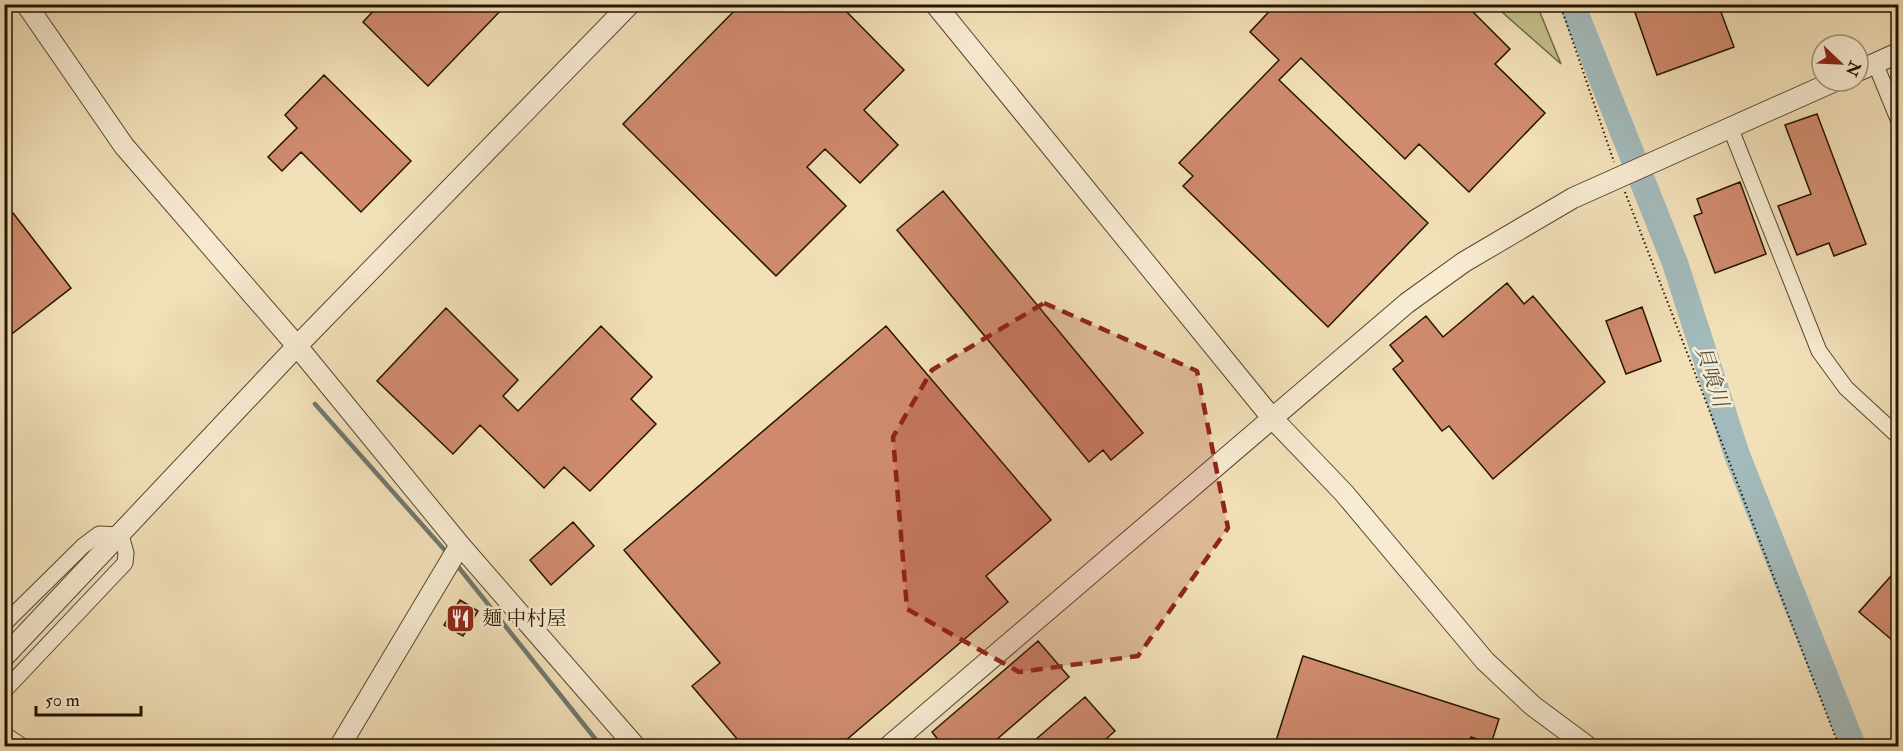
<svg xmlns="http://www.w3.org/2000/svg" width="1903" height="751" font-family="'IM FELL Double Pica','Noto Serif JP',serif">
<rect width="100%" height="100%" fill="#f2e0b9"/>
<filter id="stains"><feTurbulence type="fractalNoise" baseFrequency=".00333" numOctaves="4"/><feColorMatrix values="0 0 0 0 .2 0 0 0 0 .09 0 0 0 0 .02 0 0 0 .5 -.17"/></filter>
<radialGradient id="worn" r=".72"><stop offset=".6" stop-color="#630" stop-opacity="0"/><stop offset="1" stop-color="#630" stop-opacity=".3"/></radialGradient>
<path fill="#c1c08a" stroke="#736a45" stroke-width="1.5" d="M 1494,5 L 1537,5 L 1561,64 Z"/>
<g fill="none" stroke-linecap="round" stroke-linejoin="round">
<path stroke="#707870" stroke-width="4.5" d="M 315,404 L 449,555
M 456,564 L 601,746"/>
<path stroke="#a2babb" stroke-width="26" d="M 1572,4 L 1675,263 L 1737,455 L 1853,746"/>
</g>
<path fill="#d08b6e" stroke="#251400" stroke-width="1.5" d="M 380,4 L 507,4 L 428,86 L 363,22 Z
M 741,4 L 839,4 L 904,70 L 864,110 L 898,145 L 860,183 L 825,149 L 807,167 L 846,206 L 776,276 L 623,124 Z
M 1276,4 L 1465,4 L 1510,49 L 1495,64 L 1545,113 L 1469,192 L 1419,144 L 1405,159 L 1301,58 L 1279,80 L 1428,223 L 1328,327 L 1183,186 L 1193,176 L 1179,163 L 1279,60 L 1250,32 Z
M 1632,4 L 1718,4 L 1734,47 L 1657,75 Z
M 324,75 L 411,161 L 361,212 L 301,152 L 282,171 L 268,157 L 297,128 L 285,115 Z
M 1817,114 L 1866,244 L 1834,256 L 1829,243 L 1797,255 L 1778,206 L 1811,194 L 1785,125 Z
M 1740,182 L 1766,254 L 1715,273 L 1694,216 L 1702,213 L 1697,199 Z
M 943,191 L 1143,433 L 1111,460 L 1103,450 L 1089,462 L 897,230 Z
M 13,213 L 71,288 L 4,340 L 4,219 Z
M 1507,283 L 1524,304 L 1533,296 L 1605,382 L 1493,479 L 1449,426 L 1442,431 L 1393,369 L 1403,361 L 1390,345 L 1426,316 L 1443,337 Z
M 1642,307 L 1661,361 L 1626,374 L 1606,321 Z
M 446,308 L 518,380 L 503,396 L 518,411 L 601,326 L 652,377 L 631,399 L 656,424 L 590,491 L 564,467 L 544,488 L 480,425 L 453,454 L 377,381 Z
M 886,326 L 1051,520 L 986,576 L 1008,602 L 838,747 L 744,747 L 692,686 L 720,663 L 624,550 Z
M 573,522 L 594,546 L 551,585 L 530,560 Z
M 1899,567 L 1899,646 L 1859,612 Z
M 460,600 L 478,611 L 463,636 L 444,625 Z
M 1038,641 L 1069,677 L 988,747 L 944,747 L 932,732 Z
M 1303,656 L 1499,719 L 1491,744 L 1471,737 L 1468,747 L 1274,747 Z
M 1085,697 L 1115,731 L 1097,747 L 1027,747 Z"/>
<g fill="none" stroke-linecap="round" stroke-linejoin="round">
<defs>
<path id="minor" d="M 1875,63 L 1898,119
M 1730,127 L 1819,351 L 1846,388 L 1898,436
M 4,624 L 83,546 L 99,534 L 121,535 L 126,553 L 125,563 L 4,691
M 4,734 L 22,746"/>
<path id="tertiary" d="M 26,4 L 124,146 L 297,346 L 460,545 L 635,746
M 935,4 L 1272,418 L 1344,493 L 1485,661 L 1533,706 L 1587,746
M 1858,71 L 1898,53
M 4,657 L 297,346 L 630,4
M 340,746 L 460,545
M 889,746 L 1407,303 L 1464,262 L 1573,198 L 1835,81"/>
</defs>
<use href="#minor" stroke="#58472e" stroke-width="17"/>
<use href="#tertiary" stroke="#58472e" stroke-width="22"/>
<path stroke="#251400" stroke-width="2" stroke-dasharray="1.5 3" stroke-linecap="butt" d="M 1560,4 L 1614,162
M 1625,192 L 1839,746"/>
<use href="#minor" stroke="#f7ebd2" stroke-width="15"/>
<use href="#tertiary" stroke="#f7ebd2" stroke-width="20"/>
</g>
<path fill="#8f2418" fill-opacity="0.2" stroke="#8f2418" stroke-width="4.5" stroke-dasharray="12 8" stroke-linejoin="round" d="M 1044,303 L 1197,371 L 1228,528 L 1138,656 L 1019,672 L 907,609 L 893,437 L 932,370 Z"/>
<defs>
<symbol id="restaurant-square" viewBox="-11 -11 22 22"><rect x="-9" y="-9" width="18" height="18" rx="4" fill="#8f2418" stroke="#f7ebd2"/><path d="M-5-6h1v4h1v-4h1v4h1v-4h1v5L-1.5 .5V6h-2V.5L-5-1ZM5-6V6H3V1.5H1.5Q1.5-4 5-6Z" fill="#fff"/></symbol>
</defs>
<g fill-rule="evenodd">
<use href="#restaurant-square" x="444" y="602" width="33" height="33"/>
</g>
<g text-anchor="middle" stroke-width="5" stroke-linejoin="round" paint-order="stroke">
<g font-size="20" fill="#251400" stroke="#f7ebd2" text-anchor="start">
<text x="482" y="625">麺 中村屋</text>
</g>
<g font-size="21" font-style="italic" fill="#514e41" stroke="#f7ebd2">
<text transform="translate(1712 376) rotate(72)" y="7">貝喰川</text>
</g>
</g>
<rect width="1903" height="751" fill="none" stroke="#f2e0b9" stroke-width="24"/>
<rect x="6" y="6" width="1891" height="739" fill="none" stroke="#251400" stroke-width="3"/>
<rect x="12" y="12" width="1879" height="727" fill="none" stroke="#251400" stroke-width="1.5"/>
<g transform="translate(1840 63) rotate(113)"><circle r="28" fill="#f7ebd2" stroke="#a3957e" stroke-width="1.5"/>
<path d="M0-4.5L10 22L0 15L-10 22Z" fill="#8f2418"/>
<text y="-9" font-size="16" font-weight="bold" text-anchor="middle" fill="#251400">N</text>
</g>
<path d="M36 706v9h105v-9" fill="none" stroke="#251400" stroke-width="3"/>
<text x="45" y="706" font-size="18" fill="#251400" stroke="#f7ebd2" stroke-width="4.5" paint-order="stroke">50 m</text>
<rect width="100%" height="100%" filter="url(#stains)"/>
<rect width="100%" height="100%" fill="url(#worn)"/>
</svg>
